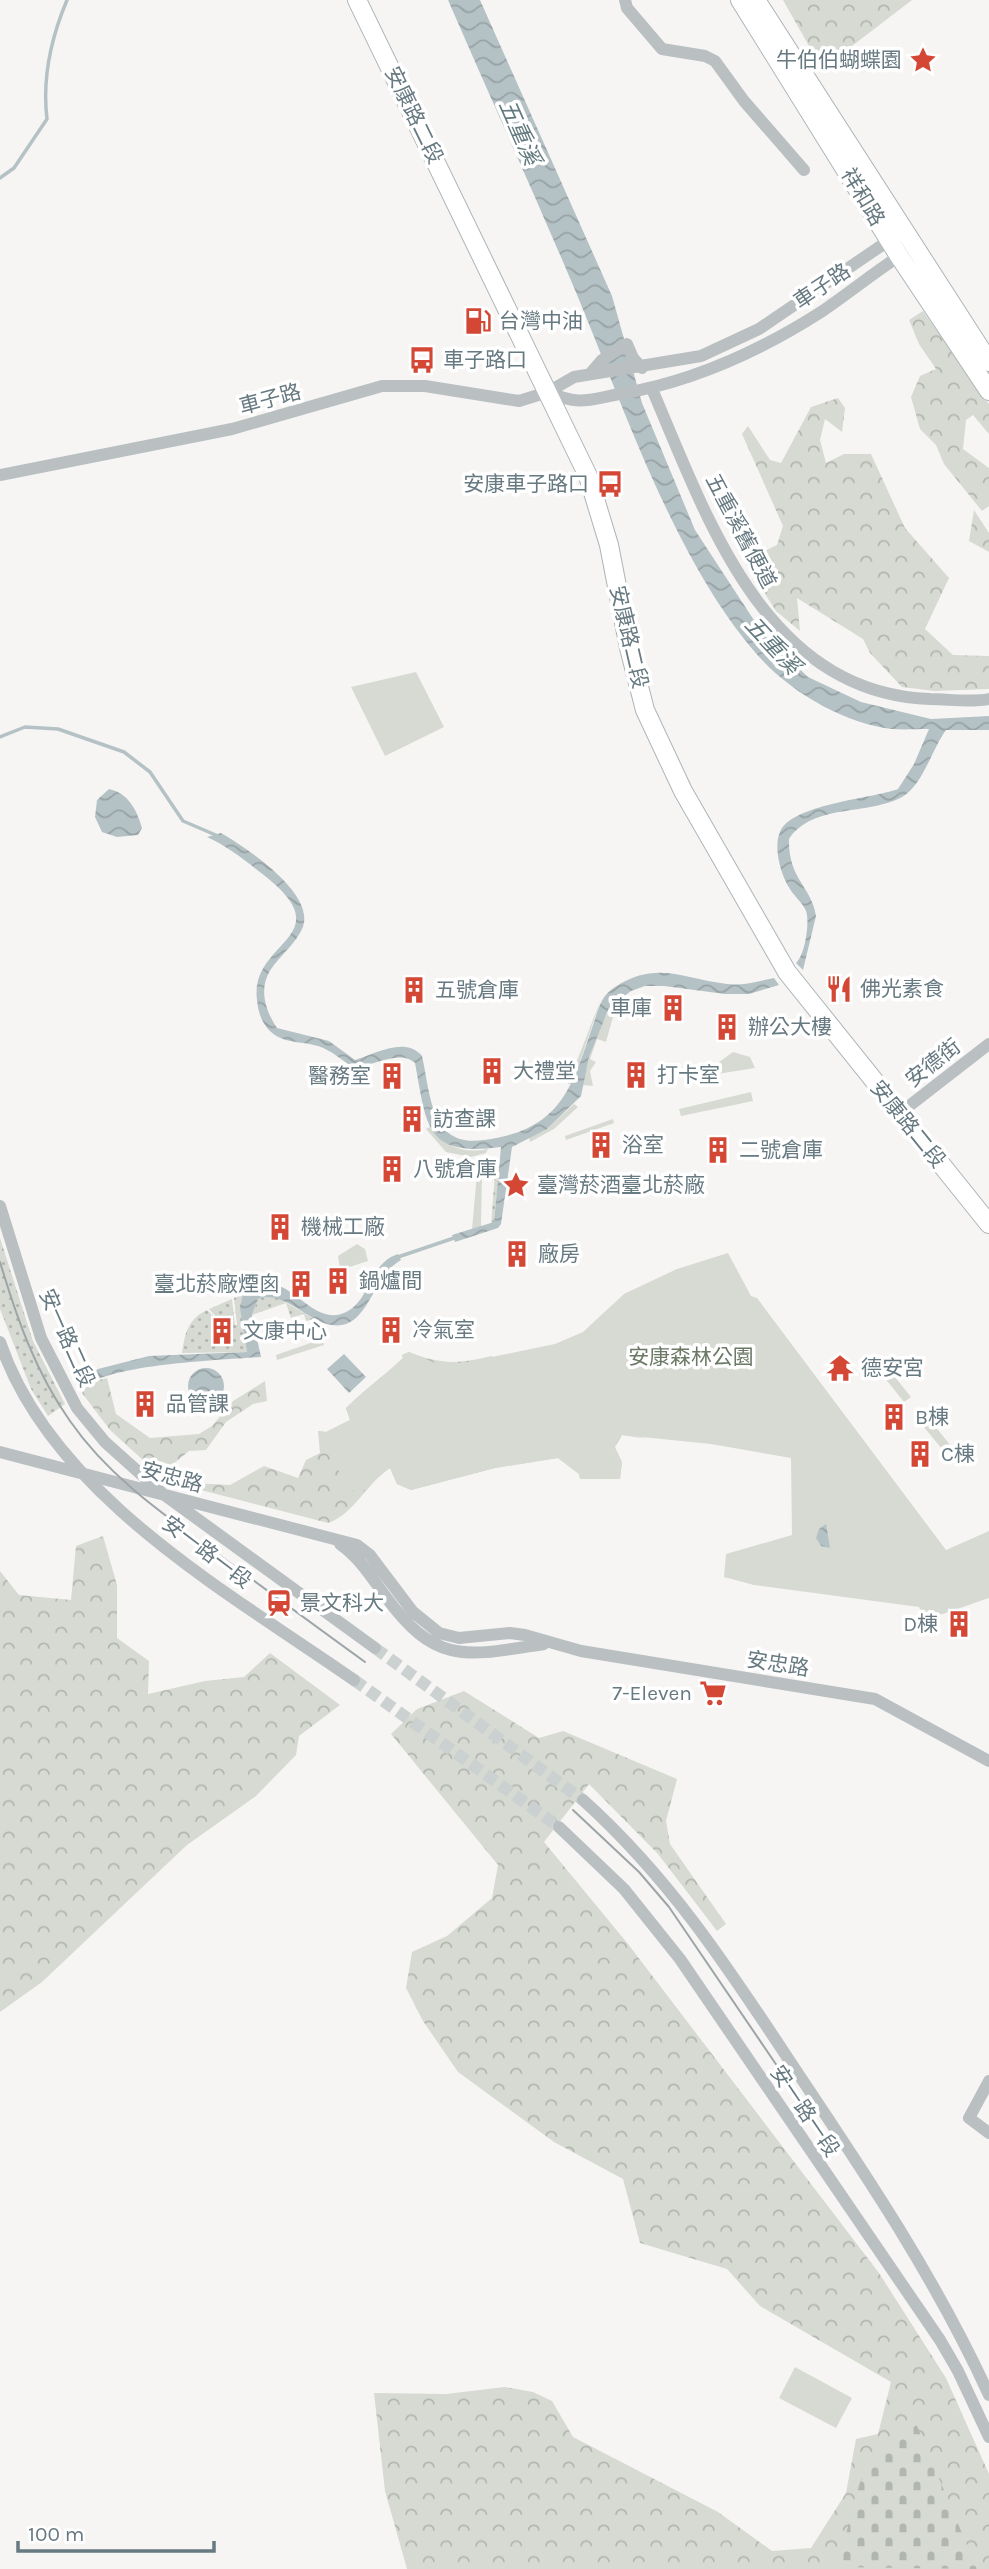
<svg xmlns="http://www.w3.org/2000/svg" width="989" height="2569" font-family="Karla,'Noto Sans TC',sans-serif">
<defs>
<pattern id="grass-dots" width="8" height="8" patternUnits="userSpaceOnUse" patternTransform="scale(1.75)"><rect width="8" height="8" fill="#d6dad2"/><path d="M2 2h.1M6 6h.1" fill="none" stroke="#b1b6b0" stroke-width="1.8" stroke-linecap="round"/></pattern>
<pattern id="forest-crowns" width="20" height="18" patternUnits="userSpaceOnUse" patternTransform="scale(1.75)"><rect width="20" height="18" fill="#d6dad2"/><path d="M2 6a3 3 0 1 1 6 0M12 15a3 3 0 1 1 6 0" fill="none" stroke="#b1b6b0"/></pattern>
<pattern id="cemetery-stones" width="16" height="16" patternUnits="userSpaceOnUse" patternTransform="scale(1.75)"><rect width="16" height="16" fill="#d6dad2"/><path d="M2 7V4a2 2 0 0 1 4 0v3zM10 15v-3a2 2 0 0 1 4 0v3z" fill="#b1b6b0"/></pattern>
<pattern id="water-waves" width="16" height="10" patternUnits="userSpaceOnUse" patternTransform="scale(1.75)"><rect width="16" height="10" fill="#b5c2c5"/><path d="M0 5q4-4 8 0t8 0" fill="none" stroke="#97a2a5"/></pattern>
</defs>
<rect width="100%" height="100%" fill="#f6f5f3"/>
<path fill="url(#grass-dots)" d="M 499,1172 L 494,1222 L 491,1225 L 495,1173 Z
M 0,1238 L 33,1341 L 65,1404 L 48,1416 L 31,1389 L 0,1309 Z
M 243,1294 L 247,1352 L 182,1353 C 185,1333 188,1319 207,1310 L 223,1325 L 209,1309 L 232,1299 L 235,1325 L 237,1325 L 234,1298 Z
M 265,1297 L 278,1298 L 314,1319 L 306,1321 L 304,1314 L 291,1318 L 286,1303 L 252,1315 L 258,1299 Z"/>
<path fill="url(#forest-crowns)" d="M 783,0 L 912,0 L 822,69 Z
M 923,311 L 989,404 L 989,434 L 973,415 L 966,420 L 963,449 L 989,468 L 989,506 L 982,511 L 944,464 L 936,445 L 920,429 L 911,397 L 920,376 L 936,369 L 919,344 L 909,320 Z
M 838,398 L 845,408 L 842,432 L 825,419 L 820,440 L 826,463 L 844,454 L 871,454 L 905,528 L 949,578 L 925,629 L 953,655 L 989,656 L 989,689 L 935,691 L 902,687 L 870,653 L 863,639 L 797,598 L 800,631 L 776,611 L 744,561 L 777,545 L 783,526 L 742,434 L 748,426 L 770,460 L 781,463 L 811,407 Z
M 974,510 L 989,533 L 989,552 L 969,541 Z
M 409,1352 C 442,1365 458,1364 492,1356 L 551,1416 L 648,1439 L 622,1435 L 615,1447 L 622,1462 L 620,1479 L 580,1479 L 579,1474 L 558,1458 L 495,1468 L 411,1490 L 397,1484 L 390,1468 C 367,1483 353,1515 328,1523 L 166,1481 L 110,1430 L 82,1393 L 90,1382 L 107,1378 L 116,1414 L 150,1438 L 199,1434 L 212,1426 L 233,1401 L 265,1381 L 267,1401 L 253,1404 L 226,1422 L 206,1450 L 189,1451 L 173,1464 L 192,1483 L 230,1485 L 264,1466 L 298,1478 L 306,1460 L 320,1453 L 318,1431 L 326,1432 L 350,1420 L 346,1408 C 364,1390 384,1376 403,1358 L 402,1355 Z
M 103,1536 L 117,1585 L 117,1638 L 149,1661 L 148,1694 L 205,1681 L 244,1677 L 270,1653 L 340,1705 L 299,1736 L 296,1755 L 256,1796 L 187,1845 L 42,1982 L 0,2012 L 0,1571 L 19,1595 L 71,1600 L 76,1546 Z
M 464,1691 L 539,1738 L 563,1731 L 677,1779 L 666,1821 L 670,1844 L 726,1924 L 717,1931 L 658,1854 L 589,1784 L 544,1842 L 628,1944 L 879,2273 L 946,2378 L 989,2474 L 989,2569 L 407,2569 L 385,2491 L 374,2393 L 446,2394 L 505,2387 L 533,2392 L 552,2401 L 573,2437 L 718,2512 L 772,2551 L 811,2548 L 846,2493 L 856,2439 L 878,2434 L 891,2382 L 760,2306 L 727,2269 L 640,2243 L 623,2179 L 554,2142 L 458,2072 L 423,2021 L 406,1988 L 412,1952 L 447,1936 L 492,1898 L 498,1865 L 391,1734 L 417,1709 Z"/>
<path fill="url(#cemetery-stones)" d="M 912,2414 L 977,2569 L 837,2567 L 860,2482 Z"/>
<path fill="#d6dad2" d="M 416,672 L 444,727 L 385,756 L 351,687 Z
M 625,996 L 616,1006 L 606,1042 L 597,1039 L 590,1059 L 596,1062 L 590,1071 L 593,1086 L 582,1085 C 590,1054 598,1014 625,996 Z
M 601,999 L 576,1074 L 572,1084 L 568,1084 Z
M 733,1052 L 750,1057 L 755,1068 L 717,1074 L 719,1062 Z
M 751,1092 L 753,1101 L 681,1116 L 679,1109 Z
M 574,1104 L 578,1107 L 554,1129 L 530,1142 L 529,1137 L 547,1129 Z
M 613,1119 L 614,1123 L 566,1140 L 565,1136 Z
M 430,1127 C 444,1147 463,1154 488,1149 L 486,1153 L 471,1157 L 446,1152 L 426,1129 Z
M 482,1171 L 481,1227 L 472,1229 L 477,1174 Z
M 357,1244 L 365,1249 L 368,1261 L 340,1270 L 338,1256 Z
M 728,1253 L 751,1296 L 757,1298 L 946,1550 L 989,1531 L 989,1598 L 925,1620 L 919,1607 L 754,1585 L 724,1577 L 726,1554 L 792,1535 L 791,1458 L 711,1444 L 622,1435 L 614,1447 L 622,1462 L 620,1479 L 580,1479 L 579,1474 L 558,1458 L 495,1468 L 411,1490 L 397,1484 L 390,1468 L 370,1483 L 358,1497 L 336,1467 L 318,1431 L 326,1432 L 350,1420 L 346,1408 C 364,1390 384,1376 403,1358 L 402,1355 L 409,1352 L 435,1363 L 463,1363 L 555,1344 L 583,1332 L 624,1294 L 677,1269 Z
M 322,1339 L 324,1345 L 277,1360 L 276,1355 Z
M 878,1356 L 911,1397 L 904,1402 L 872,1362 Z
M 921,1409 L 951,1446 L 947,1455 L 914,1415 Z
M 795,2367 L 852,2398 L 836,2428 L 779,2398 Z"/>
<path fill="url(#water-waves)" d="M 448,0 L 480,0 L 612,296 L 642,403 L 695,530 L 763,634 L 808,677 L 861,702 L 931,719 L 989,716 L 989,730 L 946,730 C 932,749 923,785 902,797 C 867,816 813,803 789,839 C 788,879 812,887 816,916 L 803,970 L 796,963 C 805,955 810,922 806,911 C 803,903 794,896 790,889 C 781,876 773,848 780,832 C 791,804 871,799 898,789 L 914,764 L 929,729 C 917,729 904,730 892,729 C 847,724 794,694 763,661 C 677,568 624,407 575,290 C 534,193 490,97 448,0 Z
M 109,789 C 128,793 137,810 142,828 L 138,835 L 117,837 L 102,832 L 95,817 L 97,800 Z
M 221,833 C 247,848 318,895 302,929 C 294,947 273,961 267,977 C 260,994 267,1013 277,1028 L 329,1041 L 355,1060 C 375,1054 405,1036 422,1056 C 431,1095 430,1148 484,1140 C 562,1130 572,1087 594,1022 C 599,1007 601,996 615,987 C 657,960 683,979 727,984 C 743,986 759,981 774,978 L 779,985 L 749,994 L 725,994 L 664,986 L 645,986 L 631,991 L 609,1008 L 589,1057 L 581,1096 L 547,1129 L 512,1147 L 501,1224 L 498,1228 L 455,1242 L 452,1235 L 494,1222 L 501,1147 C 425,1157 427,1127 415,1063 C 400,1049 373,1066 354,1068 C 343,1061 331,1050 318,1046 C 301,1041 281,1044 268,1029 C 261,1021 258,1011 257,1000 C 249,940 343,938 265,876 C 247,862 229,847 207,837 Z
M 398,1254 L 401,1260 C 367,1279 368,1348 313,1318 C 296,1309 278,1292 258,1299 L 252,1315 L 261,1357 C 222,1360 114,1364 85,1386 L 81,1378 L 98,1369 L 149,1356 L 247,1352 L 240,1308 L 243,1294 C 249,1291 256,1286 262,1285 C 291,1277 311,1323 341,1314 C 371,1305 367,1264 398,1254 Z
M 344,1354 L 366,1377 L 349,1393 L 327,1369 Z
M188 1386a18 18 0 1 1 36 0a18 18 0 1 1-36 0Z
M 826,1524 L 830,1548 L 821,1546 L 816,1538 L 819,1529 Z"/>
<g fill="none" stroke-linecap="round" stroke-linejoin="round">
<path stroke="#b5c2c5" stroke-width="3.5" d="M 0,178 L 14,168 L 47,119 C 42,78 51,38 67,0
M 0,737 L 25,727 L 58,729 L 124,752 L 150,772 L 183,821 L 218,836
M 398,1257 L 457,1237"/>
<path stroke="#cbd0d1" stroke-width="12" stroke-dasharray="12 6" stroke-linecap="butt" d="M 375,1648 L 583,1800
M 354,1680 L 559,1827"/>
<defs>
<path id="major" d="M 357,0 L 588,476 L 609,545 L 629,648 L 645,710 L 683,791 L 787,972 L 989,1224
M 740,0 L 899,256 L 989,391
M 756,0 L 989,362"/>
</defs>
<use href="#major" stroke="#aeb4b7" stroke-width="20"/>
<path stroke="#bac0c2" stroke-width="12" d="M 625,0 L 627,8 L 662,49 L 705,56 L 715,61 L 744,101 L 804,170
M 590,374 L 602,360 L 627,344 L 633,358 L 642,368
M 652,389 C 707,517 764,693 930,699 C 949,699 970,703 989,699
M 548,392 C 580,406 587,400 620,394 C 692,382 760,351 821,312 C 849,293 876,271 904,253
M 0,475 L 232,429 L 382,386 L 425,386 L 519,401 L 548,392 L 574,377 L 701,356 L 759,329 L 894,237
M 900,1113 L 989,1044
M 0,1206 L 41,1338 L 77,1408 L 105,1442 L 163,1494 L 375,1648
M 0,1342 C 51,1494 228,1592 354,1680
M 0,1452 L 357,1545 L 370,1555 L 413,1612 L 439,1633 L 459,1638 L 510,1633 L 525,1635 L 581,1651 L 875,1699 L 989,1761
M 340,1544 C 360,1558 372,1578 386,1597 C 436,1666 467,1656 544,1644
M 583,1800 C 674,1882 732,1974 799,2075 C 868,2178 937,2281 989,2395
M 559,1827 L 624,1889 L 680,1959 L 940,2340 L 958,2371 L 989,2437
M 989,2081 L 969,2118 L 989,2133"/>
<use href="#major" stroke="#fff" stroke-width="18"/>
<path stroke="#9da5a8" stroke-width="2" d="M 0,1262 C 17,1319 36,1373 70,1421 C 108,1476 163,1514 215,1552 C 265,1589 315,1626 365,1662
M 573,1810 L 639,1872 L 669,1907 L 818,2126"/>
</g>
<defs>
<symbol id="sight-bare" viewBox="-9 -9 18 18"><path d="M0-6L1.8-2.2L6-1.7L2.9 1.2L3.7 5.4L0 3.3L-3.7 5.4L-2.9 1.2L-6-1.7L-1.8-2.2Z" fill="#d44735" stroke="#fff" stroke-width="2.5" paint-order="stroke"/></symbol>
<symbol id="fuel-bare" viewBox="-9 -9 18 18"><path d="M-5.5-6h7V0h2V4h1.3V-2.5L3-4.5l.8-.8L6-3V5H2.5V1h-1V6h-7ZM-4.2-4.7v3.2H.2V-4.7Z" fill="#d44735" stroke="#fff" stroke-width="2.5" paint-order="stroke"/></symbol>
<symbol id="bus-bare" viewBox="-9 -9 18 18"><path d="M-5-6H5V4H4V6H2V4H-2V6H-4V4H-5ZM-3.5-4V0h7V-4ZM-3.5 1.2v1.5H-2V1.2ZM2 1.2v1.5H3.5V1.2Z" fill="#d44735" stroke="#fff" stroke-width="2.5" paint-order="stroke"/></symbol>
<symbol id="restaurant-bare" viewBox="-9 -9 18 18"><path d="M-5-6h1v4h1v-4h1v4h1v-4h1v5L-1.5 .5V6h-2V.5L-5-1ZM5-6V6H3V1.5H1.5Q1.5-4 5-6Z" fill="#d44735" stroke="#fff" stroke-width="2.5" paint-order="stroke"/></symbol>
<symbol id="building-bare" viewBox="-9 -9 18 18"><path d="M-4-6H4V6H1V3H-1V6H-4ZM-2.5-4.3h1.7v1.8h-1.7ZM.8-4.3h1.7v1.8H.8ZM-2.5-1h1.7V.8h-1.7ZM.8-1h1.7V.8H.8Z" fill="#d44735" stroke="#fff" stroke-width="2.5" paint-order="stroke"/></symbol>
<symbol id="temple-bare" viewBox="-9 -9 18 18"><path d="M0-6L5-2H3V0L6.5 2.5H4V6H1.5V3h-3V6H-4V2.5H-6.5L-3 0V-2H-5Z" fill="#d44735" stroke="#fff" stroke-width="2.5" paint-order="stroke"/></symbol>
<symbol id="station-bare" viewBox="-9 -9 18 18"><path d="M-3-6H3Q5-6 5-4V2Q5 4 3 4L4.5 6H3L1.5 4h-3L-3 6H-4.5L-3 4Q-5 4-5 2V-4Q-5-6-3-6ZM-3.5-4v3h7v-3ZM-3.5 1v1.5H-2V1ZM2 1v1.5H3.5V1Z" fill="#d44735" stroke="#fff" stroke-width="2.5" paint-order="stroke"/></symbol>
<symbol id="supermarket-bare" viewBox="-9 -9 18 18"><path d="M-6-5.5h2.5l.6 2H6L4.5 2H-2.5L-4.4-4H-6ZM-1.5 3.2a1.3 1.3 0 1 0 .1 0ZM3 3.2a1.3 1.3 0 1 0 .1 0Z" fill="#d44735" stroke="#fff" stroke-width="2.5" paint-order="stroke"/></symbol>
</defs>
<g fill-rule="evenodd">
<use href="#sight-bare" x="904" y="41" width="38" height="38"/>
<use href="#fuel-bare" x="459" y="302" width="38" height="38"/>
<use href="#bus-bare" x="403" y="341" width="38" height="38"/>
<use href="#bus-bare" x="591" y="465" width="38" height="38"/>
<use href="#restaurant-bare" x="820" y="970" width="38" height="38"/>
<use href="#building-bare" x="395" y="971" width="38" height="38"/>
<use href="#building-bare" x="654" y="989" width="38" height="38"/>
<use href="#building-bare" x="708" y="1008" width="38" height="38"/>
<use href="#building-bare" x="473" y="1052" width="38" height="38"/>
<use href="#building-bare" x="617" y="1056" width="38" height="38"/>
<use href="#building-bare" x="373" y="1057" width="38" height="38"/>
<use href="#building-bare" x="393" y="1100" width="38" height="38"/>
<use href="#building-bare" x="582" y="1126" width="38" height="38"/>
<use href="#building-bare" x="699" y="1131" width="38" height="38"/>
<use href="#building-bare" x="373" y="1150" width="38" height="38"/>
<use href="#sight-bare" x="497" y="1166" width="38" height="38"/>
<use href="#building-bare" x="261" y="1208" width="38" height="38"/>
<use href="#building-bare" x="498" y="1235" width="38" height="38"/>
<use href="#building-bare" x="319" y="1262" width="38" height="38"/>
<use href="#building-bare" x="282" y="1265" width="38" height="38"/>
<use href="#building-bare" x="372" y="1311" width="38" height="38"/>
<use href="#building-bare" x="203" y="1312" width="38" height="38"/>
<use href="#temple-bare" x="821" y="1349" width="38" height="38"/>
<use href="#building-bare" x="126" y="1385" width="38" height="38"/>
<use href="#building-bare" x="875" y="1398" width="38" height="38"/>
<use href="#building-bare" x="901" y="1435" width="38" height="38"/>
<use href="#station-bare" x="260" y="1584" width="38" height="38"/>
<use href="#building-bare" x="940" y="1605" width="38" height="38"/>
<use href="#supermarket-bare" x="694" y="1674" width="38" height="38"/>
</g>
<g text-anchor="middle" stroke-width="7" stroke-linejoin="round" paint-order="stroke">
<g font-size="21" fill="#677981" stroke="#fff" text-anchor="start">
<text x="902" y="67" text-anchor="end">牛伯伯蝴蝶園</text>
<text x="499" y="328">台灣中油</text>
<text x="443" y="367">車子路口</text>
<text x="589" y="491" text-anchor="end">安康車子路口</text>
<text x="860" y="996">佛光素食</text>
<text x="435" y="997">五號倉庫</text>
<text x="652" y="1015" text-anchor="end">車庫</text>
<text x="748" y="1034">辦公大樓</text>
<text x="513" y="1078">大禮堂</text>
<text x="657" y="1082">打卡室</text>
<text x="371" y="1083" text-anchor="end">醫務室</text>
<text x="433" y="1126">訪查課</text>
<text x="622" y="1152">浴室</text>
<text x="739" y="1157">二號倉庫</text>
<text x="413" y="1176">八號倉庫</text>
<text x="537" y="1192">臺灣菸酒臺北菸廠</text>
<text x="301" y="1234">機械工廠</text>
<text x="538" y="1261">廠房</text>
<text x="359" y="1288">鍋爐間</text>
<text x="280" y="1291" text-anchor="end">臺北菸廠煙囪</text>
<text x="412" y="1337">冷氣室</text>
<text x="243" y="1338">文康中心</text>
<text x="861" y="1375">德安宮</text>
<text x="166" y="1411">品管課</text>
<text x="915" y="1424">B棟</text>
<text x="941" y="1461">C棟</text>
<text x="300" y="1610">景文科大</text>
<text x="938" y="1631" text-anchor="end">D棟</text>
<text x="692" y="1700" text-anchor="end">7-Eleven</text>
</g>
<g font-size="21" fill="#677981" stroke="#fff">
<text transform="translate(414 115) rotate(64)" y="7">安康路二段</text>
<text transform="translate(863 197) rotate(59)" y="7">祥和路</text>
<text transform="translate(822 286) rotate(-34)" y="7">車子路</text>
<text transform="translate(270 399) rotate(-15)" y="7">車子路</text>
<text transform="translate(741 531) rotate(62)" y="7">五重溪舊便道</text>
<text transform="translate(629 637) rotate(77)" y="7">安康路二段</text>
<text transform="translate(933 1063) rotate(-38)" y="7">安德街</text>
<text transform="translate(908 1124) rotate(51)" y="7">安康路二段</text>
<text transform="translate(67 1338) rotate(66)" y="7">安一路二段</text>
<text transform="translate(172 1477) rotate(15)" y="7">安忠路</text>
<text transform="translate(207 1552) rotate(37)" y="7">安一路一段</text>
<text transform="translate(778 1664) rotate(9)" y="7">安忠路</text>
<text transform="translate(805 2111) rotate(56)" y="7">安一路一段</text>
</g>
<g font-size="21" fill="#6c7966" stroke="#fff">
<text x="691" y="1364">安康森林公園</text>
</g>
<g font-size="23" font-style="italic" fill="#637a7e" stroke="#fff">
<text transform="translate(520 132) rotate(66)" y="8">五重溪</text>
<text transform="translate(773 645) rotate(47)" y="8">五重溪</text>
</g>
</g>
<path d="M18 2541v10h196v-10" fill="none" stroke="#677981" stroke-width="3.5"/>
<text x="28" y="2541" font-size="21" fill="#677981" stroke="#ffffff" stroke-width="5" paint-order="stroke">100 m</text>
</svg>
